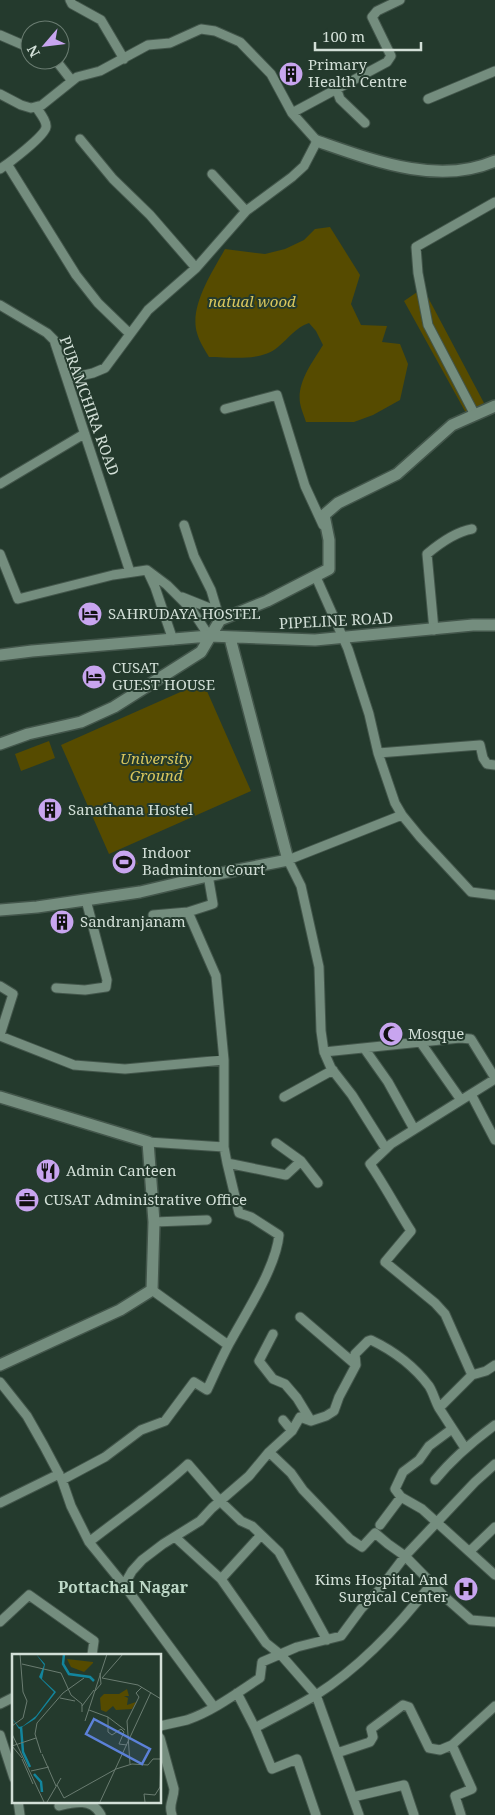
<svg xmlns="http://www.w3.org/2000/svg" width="495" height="1815" font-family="'Noto Serif',serif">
<rect width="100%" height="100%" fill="#243a2d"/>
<path fill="#564b00" d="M 330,227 L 360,275 L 351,304 L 361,325 L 387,326 L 382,342 L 400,344 L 408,364 L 400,400 L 373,415 L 354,422 L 306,422 C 304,416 301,409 300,403 C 297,382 312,363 323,345 L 316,331 L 309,323 C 295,328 289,338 278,347 C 261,362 230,357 209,357 C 205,350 199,341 197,333 C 189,306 213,271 225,249 L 265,254 L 285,249 L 304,240 L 315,229 Z
M 423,288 L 484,403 L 466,413 L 404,301 Z
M 203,682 L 251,791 L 109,854 L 61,745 Z
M 49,741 L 55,758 L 21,771 L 15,754 Z
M 131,851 L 138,864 L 118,874 L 111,861 Z"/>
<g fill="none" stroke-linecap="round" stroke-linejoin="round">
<defs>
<path id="street" d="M 70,0 L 72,4 L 101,20 L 124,59
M 0,35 L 30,48
M 53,60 L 58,63 L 72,81
M 336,88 L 340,99 L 365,123
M 0,94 L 21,105 L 31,108 L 42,105 L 77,77 L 100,71 L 148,45 L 170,43 L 201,29 L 215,31 L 240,42 L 271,74 L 292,113 L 317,141 L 304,166 L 292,177 L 246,211 L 196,268 L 148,310 L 105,368 L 93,373 L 67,379
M 428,99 L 495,71
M 292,113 L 387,62 L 391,56 L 372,17 L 377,11 L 400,0
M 80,139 L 113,179 L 150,215 L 196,268
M 7,164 L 76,275 L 98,303 L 130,334
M 0,169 C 9,163 45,136 46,127 C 47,121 39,112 36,107
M 212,174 L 246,211
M 0,305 L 47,333 L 54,340 L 130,572
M 225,409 L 277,395 L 305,486 L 323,525
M 475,415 L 428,325 L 418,273 L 416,247 L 495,202
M 0,484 L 84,434
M 184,525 L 194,556 L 211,590 L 220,620
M 0,554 L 18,599 L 113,575 L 147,570 L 167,585 L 192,610 L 209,636
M 148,572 L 155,587 L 173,640
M 316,577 L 348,649 L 369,714 L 378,753 L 395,803 L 402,815 L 420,837 L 471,892 L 495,895
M 182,597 L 217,611
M 434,630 L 427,554 C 440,543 455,532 472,529
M 378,753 L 480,745 L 483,758 L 487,764 L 495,765
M 153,915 L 188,912
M 0,986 L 13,994 L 0,1035
M 56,988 L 85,990 L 106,987 L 107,980 L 86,900
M 0,1036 L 74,1065 L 125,1069 L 224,1060 L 216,976 L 188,912 L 213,904 L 208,875
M 421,1043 L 461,1100
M 364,1048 L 388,1082 L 414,1129
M 324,1052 L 460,1038 L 471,1039 L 495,1078
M 471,1094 L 495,1140
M 284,1097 L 333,1070
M 148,1142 L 224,1147 L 224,1060
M 276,1143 L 301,1161 L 318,1183
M 224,1147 L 227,1163 L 286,1175 L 301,1161
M 386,1149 L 352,1095 L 331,1068 L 324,1052 L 321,1031 L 319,967 L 301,886 L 288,860 L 402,815
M 154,1222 L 207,1220
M 152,1290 L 228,1345
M 300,1317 L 356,1365
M 273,1334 L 259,1361 L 273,1379 L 285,1384 L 297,1398 L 311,1421
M 472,1375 L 445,1314 L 435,1303 L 385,1262 L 411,1231 C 397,1209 385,1186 370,1164 L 391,1144 L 495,1079
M 0,1382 L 27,1416 L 44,1446 L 62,1480 L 71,1506 L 89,1542 L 124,1585 L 214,1707
M 283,1420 L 292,1431
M 452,1429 L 429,1446 L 419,1460 L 403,1472 L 395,1489 L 401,1497 L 422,1509 L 495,1575
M 465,1448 L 439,1408 L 472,1375 L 486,1371 L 495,1365
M 269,1452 L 292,1431 L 300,1417 L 311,1421 L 326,1416 L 334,1411 L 339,1397 L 356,1365 L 355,1354 L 368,1341 L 371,1340 C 394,1351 414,1366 429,1386 C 433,1392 435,1401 439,1408
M 62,1480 L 105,1457 L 141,1430 L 165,1421 L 194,1382 L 207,1390 C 214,1375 221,1359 229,1344 C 245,1314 276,1268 279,1235 L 251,1217 L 239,1213 L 227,1163
M 435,1480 C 453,1458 472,1442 495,1425
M 0,1503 L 59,1474
M 380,1525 L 401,1497
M 175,1537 L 221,1579 L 266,1643 L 281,1655 L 316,1695 L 359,1815
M 89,1542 C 122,1516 157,1493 188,1464 L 220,1501 L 241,1521 L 252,1526 L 279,1552 L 327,1640
M 470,1551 L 495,1527
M 221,1579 L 261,1535
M 124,1585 L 132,1571 L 142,1560 L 163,1544 L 200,1521 L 212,1508 L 249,1476 L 269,1452 L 291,1473 L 303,1490 L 350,1539 L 362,1547 L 375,1533 L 388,1544 L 405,1556 L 446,1598 L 471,1620 L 495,1622
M 0,1622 L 29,1595 L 94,1641 L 92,1655
M 237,1693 L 255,1728 L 272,1769 L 297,1759 L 316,1815
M 0,1704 L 14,1697
M 160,1726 C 169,1724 178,1722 187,1720 C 213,1711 237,1693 260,1678 L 262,1662 L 297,1647 L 341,1636 L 361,1609 L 380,1589 L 405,1556 L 475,1482 L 495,1464
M 255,1728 C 275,1717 296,1707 316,1695 C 362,1666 399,1626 432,1583
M 0,1735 L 14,1778
M 160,1738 L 174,1789 C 174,1799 168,1805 172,1815
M 452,1745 L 472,1789 L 455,1796 L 461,1815
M 337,1753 L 370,1742 L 373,1737 L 371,1729 L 403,1705 L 409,1707 L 429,1748 L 440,1750 L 452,1745 L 495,1706
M 353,1797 L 404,1785 L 414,1815
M 18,1801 L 20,1815
M 59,1806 C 75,1802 92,1798 101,1815"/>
<path id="secondary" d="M 317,141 C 372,160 438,186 495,161
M 0,655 L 32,651 L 209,636 L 315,640 L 473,625 L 495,625
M 0,744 L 28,734 L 81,722 L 114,707 L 201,652 L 220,620 L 267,601 L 329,569 L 329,540 L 324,515 L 338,503 L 397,474 L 452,425 L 495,406
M 0,910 L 37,907 L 140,892 L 212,875 L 288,860 L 230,638
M 0,1097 L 148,1142 L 154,1222 L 152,1290 L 120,1310 L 0,1365"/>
</defs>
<use href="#street" stroke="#43564b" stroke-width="11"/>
<use href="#secondary" stroke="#43564b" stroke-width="14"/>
<use href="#street" stroke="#748d7e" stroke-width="9"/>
<use href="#secondary" stroke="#748d7e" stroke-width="11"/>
</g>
<defs>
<symbol id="building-disc" viewBox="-11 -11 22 22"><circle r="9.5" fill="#c8a5ef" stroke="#243a2d"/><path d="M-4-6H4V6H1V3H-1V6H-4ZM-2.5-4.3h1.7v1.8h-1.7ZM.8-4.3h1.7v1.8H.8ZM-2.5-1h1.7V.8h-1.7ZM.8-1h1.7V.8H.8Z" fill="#111"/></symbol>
<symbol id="hotel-disc" viewBox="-11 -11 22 22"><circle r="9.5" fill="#c8a5ef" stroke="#243a2d"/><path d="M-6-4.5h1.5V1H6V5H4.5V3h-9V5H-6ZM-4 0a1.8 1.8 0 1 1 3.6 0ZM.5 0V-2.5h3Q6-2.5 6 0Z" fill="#111"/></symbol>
<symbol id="stadium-disc" viewBox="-11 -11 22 22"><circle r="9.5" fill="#c8a5ef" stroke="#243a2d"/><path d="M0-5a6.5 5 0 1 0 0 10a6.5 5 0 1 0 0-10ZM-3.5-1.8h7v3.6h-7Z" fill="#111"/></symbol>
<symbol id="mosque-disc" viewBox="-11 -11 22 22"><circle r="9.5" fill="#c8a5ef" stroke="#243a2d"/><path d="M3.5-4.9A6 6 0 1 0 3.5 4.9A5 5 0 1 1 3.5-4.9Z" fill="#111"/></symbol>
<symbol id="restaurant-disc" viewBox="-11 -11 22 22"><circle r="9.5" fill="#c8a5ef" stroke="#243a2d"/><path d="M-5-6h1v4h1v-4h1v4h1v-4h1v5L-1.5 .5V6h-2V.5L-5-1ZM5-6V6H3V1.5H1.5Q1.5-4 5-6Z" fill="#111"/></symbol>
<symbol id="office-disc" viewBox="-11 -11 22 22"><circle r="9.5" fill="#c8a5ef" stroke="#243a2d"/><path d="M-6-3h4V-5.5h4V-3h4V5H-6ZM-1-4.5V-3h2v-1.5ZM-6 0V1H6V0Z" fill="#111"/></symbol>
<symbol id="hospital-disc" viewBox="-11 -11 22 22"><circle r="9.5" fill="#c8a5ef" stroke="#243a2d"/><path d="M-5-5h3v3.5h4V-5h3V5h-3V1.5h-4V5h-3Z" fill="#111"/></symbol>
</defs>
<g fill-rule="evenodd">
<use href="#building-disc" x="277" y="60" width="28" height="28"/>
<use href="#hotel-disc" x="76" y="600" width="28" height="28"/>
<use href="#hotel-disc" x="80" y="663" width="28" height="28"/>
<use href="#building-disc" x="36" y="796" width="28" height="28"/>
<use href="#stadium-disc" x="110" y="848" width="28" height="28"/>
<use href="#building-disc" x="48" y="908" width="28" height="28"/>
<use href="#mosque-disc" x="377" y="1020" width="28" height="28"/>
<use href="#restaurant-disc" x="34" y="1157" width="28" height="28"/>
<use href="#office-disc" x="13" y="1186" width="28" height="28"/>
<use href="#hospital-disc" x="452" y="1575" width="28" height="28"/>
</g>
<g text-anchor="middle" stroke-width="4" stroke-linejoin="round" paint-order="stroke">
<g font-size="15" fill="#d2dfd7" stroke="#243a2d" text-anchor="start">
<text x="308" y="70">Primary<tspan x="308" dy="17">Health Centre</tspan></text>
<text x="108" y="619">SAHRUDAYA HOSTEL</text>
<text x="112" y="673">CUSAT<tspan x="112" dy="17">GUEST HOUSE</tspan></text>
<text x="68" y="815">Sanathana Hostel</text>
<text x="142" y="858">Indoor<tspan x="142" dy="17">Badminton Court</tspan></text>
<text x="80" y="927">Sandranjanam</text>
<text x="408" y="1039">Mosque</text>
<text x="66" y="1176">Admin Canteen</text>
<text x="44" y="1205">CUSAT Administrative Office</text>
<text x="448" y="1585" text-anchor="end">Kims Hospital And<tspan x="448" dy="17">Surgical Center</tspan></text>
</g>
<g font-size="15" font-style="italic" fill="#d9c65c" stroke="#243a2d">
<text x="252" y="307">natual wood</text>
<text x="156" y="764">University<tspan x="156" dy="17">Ground</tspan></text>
</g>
<g font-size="15" fill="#d2dfd7" stroke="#243a2d">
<text transform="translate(89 406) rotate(70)" y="5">PURAMCHIRA ROAD</text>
<text transform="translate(336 621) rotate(-3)" y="5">PIPELINE ROAD</text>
</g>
<g font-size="16" font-weight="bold" fill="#bed9c8" stroke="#243a2d">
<text x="123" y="1593">Pottachal Nagar</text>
</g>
</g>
<g transform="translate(12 1654)">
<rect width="149" height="149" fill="#243a2d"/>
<path d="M 55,5 L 81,8 L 81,9 L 72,18 L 59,13 ZM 115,35 L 117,42 L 112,42 L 116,44 L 115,51 L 124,48 L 120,55 L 104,56 L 101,52 L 94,58 L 89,56 L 88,44 L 92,40 L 107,40 Z" fill="#564b00"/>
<path d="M 24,0 L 33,10 L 30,25 L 44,38 L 23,65 L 7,75 L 0,64 L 7,73 L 11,72 L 24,62 L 42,38 L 27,23 L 32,11 Z" fill="#12859d"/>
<path fill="none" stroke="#12859d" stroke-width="2.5" d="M 52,0 L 51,10 L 57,20 L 78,23 L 82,27M 9,73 L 11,98 L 18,113M 22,120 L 29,128 L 30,138"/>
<path fill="none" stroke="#6a7c71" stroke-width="1" d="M 10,10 L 49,19 L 59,41 L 70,50 L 70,58M 90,24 L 111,0M 90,24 L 126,31 L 149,45M 83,37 L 89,30 L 88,19M 48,44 L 63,47M 70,52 L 82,36M 77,56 L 96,63M 96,63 L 113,76M 96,63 L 96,78 L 100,81 L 109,75 L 112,78 L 107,90 L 115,91M 73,67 L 95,0M 0,72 L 11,64 L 15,47 L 11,38 L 8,0M 0,80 L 32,148M 0,92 L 24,84M 0,92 L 10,104M 29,99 L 23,80 L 25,69 L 51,39 L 72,24M 30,100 L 44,132M 10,105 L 21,130M 118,110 L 115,67 L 127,43 L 124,39 L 130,33M 19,117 L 37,113M 45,131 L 52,144 L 104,115 L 120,110 L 136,111 L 141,105 L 149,105M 35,148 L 49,124M 88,148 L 139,38M 133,148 L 132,140 L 143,141 L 148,133 L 149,106"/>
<path fill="#5c81d8" fill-opacity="0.15" stroke="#5c81d8" stroke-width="2.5" d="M 82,65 L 138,95 L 130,110 L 74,80 Z"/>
<rect width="149" height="149" fill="none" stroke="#d2dfd7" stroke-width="2.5"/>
</g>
<g transform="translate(45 45) rotate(242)"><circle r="24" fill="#243a2d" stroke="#6a7c71"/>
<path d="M0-4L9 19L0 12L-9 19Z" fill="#c8a5ef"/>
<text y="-8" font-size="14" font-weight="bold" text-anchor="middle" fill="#d2dfd7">N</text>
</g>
<path d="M315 42v8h106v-8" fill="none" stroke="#d2dfd7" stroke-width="2.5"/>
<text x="322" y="42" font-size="15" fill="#d2dfd7" stroke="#243a2d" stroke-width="4" paint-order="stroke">100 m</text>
</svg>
